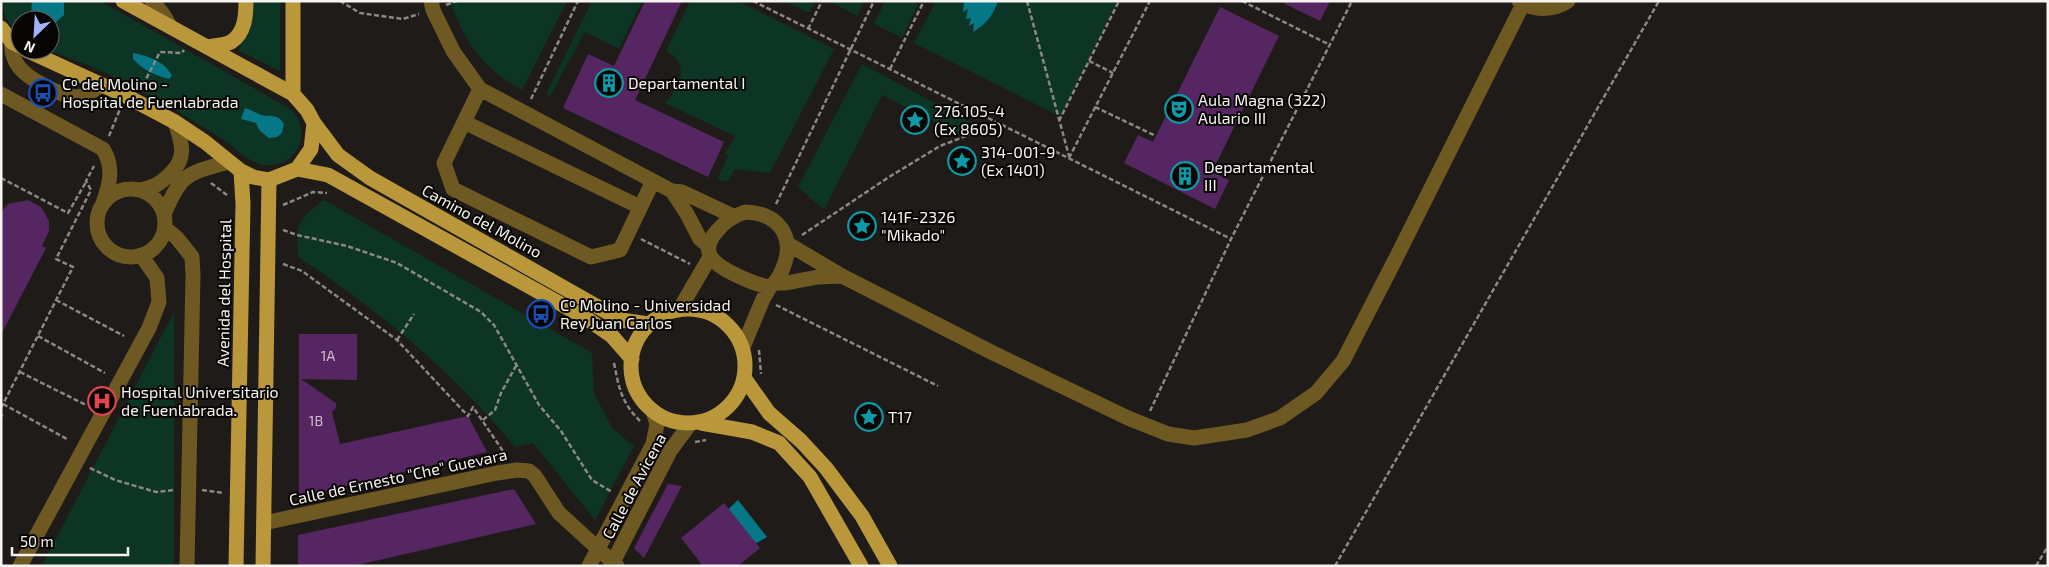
<svg xmlns="http://www.w3.org/2000/svg" width="2049" height="567" font-family="'Exo 2',sans-serif">
<rect width="100%" height="100%" fill="#1f1b18"/>
<path fill="#0d3526" d="M 3,1 L 100,1 L 292,110 C 299,118 302,127 301,138 C 298,155 283,167 266,165 C 250,164 237,149 224,140 C 210,131 196,122 182,114 C 156,99 129,83 101,71 C 84,63 66,57 48,50 L 50,50 L 50,20 L 20,20 L 20,33 C 8,26 3,14 3,1 Z
M 252,1 L 280,1 L 280,71 L 239,51 L 251,11 Z
M 450,1 L 567,1 L 522,90 C 484,69 464,42 450,1 Z
M 592,1 L 642,1 L 619,49 L 585,32 L 550,96 L 546,94 Z
M 690,1 L 738,1 L 834,49 L 770,173 L 735,169 L 728,181 L 717,180 L 728,156 L 725,154 L 735,136 L 665,103 C 680,87 691,63 666,51 Z
M 785,1 L 810,1 L 814,4 L 809,13 Z
M 829,1 L 864,1 L 857,16 Z
M 885,1 L 912,1 L 918,4 L 902,38 L 874,24 Z
M 936,1 L 964,1 L 963,11 L 968,9 L 967,19 L 972,17 L 970,26 L 974,23 L 973,32 L 995,10 L 998,1 L 1117,1 L 1061,117 L 914,43 Z
M 862,64 L 970,122 L 963,136 L 882,95 L 824,210 L 798,187 Z
M 324,200 L 592,353 L 594,393 L 612,428 L 634,446 L 595,520 L 533,443 L 515,447 C 453,372 379,310 298,257 C 297,223 296,221 324,200 Z
M 174,312 L 174,566 L 42,566 Z"/>
<path fill="#057787" d="M 32,1 L 64,1 L 64,15 L 54,24 L 50,24 L 50,20 L 37,20 L 31,13 Z
M 964,1 L 998,1 C 993,16 986,24 973,32 L 974,23 L 969,26 L 971,18 L 966,19 L 968,9 L 963,12 Z
M 133,53 C 148,56 165,61 172,76 L 169,79 C 154,75 143,70 133,59 Z
M 245,108 C 251,110 256,113 261,115 C 271,117 277,113 284,124 L 282,133 L 277,137 L 269,138 L 260,131 L 256,123 L 241,119 Z
M 738,500 L 767,537 L 750,547 L 724,513 Z"/>
<path fill="#562662" d="M 645,1 L 682,1 L 635,100 L 724,142 L 708,177 L 563,108 L 588,54 L 614,66 Z
M 1279,1 L 1330,1 L 1320,21 Z
M 1220,7 L 1279,36 L 1212,172 L 1229,180 L 1215,209 L 1124,163 L 1138,135 L 1153,142 Z
M 28,200 L 41,207 L 49,221 L 49,231 L 42,246 L 46,248 L 1,335 L 1,212 L 8,204 Z
M 299,334 L 357,334 L 357,380 L 301,379 L 336,403 L 336,408 L 332,412 L 340,444 L 468,416 L 487,452 L 299,497 Z
M 668,484 L 682,486 L 644,558 L 634,548 Z
M 514,489 L 536,524 L 353,566 L 298,566 L 298,535 Z
M 724,503 L 760,548 L 738,566 L 703,566 L 681,538 Z"/>
<g fill="none" stroke-linecap="round" stroke-linejoin="round">
<path stroke="#8a8784" stroke-width="2.5" stroke-dasharray="5 2.5" stroke-linecap="butt" d="M 340,1 L 360,13 L 403,19 L 419,14
M 753,1 L 1231,239
M 1027,1 L 1069,156
M 1242,1 L 1330,45
M 446,5 L 457,1
M 808,29 L 822,1
M 1089,61 L 1113,73
M 890,69 L 924,1
M 133,82 L 145,81 L 160,52 L 182,53 L 184,50
M 531,99 L 578,1
M 1095,107 L 1156,136
M 1059,121 L 1119,1
M 109,136 L 120,109
M 1069,158 L 1150,1
M 1,178 L 68,213 L 86,182
M 211,183 L 227,195
M 776,204 L 874,1
M 283,205 L 313,192 L 327,193
M 283,230 L 297,235 L 347,246 L 397,263 L 481,312 L 494,325 L 539,405 L 561,431 L 592,480 L 612,492
M 802,235 L 889,177 L 940,146 L 1000,123
M 641,239 L 690,264
M 283,264 L 302,271 L 397,340 L 468,416 L 473,407 L 507,457
M 56,300 L 124,336
M 776,305 L 938,386
M 38,336 L 105,373
M 397,340 L 414,314
M 759,350 L 761,374
M 614,363 C 619,388 621,402 640,421
M 20,372 L 86,405
M 3,404 L 67,439
M 1,408 L 73,267 L 56,259 L 91,190 L 86,181 L 94,166
M 1150,411 L 1231,239 L 1352,1
M 1,415 L 3,416
M 483,420 L 495,410 L 501,393 L 517,364
M 695,442 L 706,440
M 90,468 L 115,480 L 156,492 L 174,490
M 202,490 L 224,493
M 1335,566 L 1659,1
M 2036,566 L 2048,546"/>
<path stroke="#6d5921" stroke-width="15" d="M 152,1 L 163,14 L 170,26
M 431,1 L 433,10 L 453,51 L 480,89 L 672,191 L 682,192 L 733,216
M 1519,1 C 1533,11 1554,11 1568,1
M 12,42 C 11,51 13,59 19,67 C 28,79 62,97 77,97 C 85,96 95,90 102,85
M 480,89 L 444,163 L 453,189 L 591,257 L 620,250 L 653,181
M 1,94 L 103,149 C 114,167 110,184 103,203
M 464,122 L 640,207
M97 223a34 34 0 1 1 68 0a34 34 0 1 1-68 0Z
M 141,190 C 156,186 160,184 171,173 C 188,156 181,142 175,122
M 672,191 L 687,214 L 700,239 L 709,246
M 745,212 C 778,213 796,236 783,268 C 780,275 777,282 770,287 C 757,285 746,280 734,274 C 714,264 698,253 717,231 C 725,221 733,216 745,212 Z
M 164,214 C 182,172 187,174 228,162
M 165,228 L 177,238 L 192,257 L 193,275 L 187,566
M 788,244 L 842,276 L 993,353 L 1128,418 L 1168,434 L 1194,438 L 1247,430 L 1280,418 L 1316,393 L 1343,361 L 1395,260 L 1523,4
M 776,283 L 786,283 L 818,277 L 842,276
M 679,310 L 710,257
M 743,347 L 763,299 L 770,287
M 264,523 L 497,473 L 517,470 L 529,471 L 535,476 L 559,513 L 617,566
M 20,566 L 149,328 L 159,302 L 157,278 L 141,255
M 589,566 L 653,444 L 657,424 L 653,411
M 611,566 L 670,451 L 690,424"/>
<path stroke="#b9973a" stroke-width="15" d="M 1,28 L 12,42 L 20,46
M 207,47 C 214,46 225,45 231,42 C 245,33 246,16 246,1
M 26,50 L 126,96 L 175,122 L 205,142 L 241,171 L 253,177 L 269,180 L 297,169 L 311,149 L 314,123 L 307,110 L 293,94 L 123,1
M 293,94 L 293,1
M 314,123 L 338,155 L 370,178 L 621,320 L 649,324
M 297,169 L 328,175 L 586,318 L 612,336 L 632,359
M631 366a57 57 0 1 1 114 0a57 57 0 1 1-114 0Z
M 745,379 L 769,413 L 801,441 L 826,468 L 862,516 L 890,566
M 701,423 L 752,432 L 779,443 L 810,477 L 861,566
M 236,566 L 243,204 L 241,171
M 263,566 L 269,180"/>
</g>
<defs>
<symbol id="building-ring" viewBox="-11 -11 22 22"><circle r="9.5" fill="#080605" stroke="#0f9aa8" stroke-width="1.5"/><path d="M-4-6H4V6H1V3H-1V6H-4ZM-2.5-4.3h1.7v1.8h-1.7ZM.8-4.3h1.7v1.8H.8ZM-2.5-1h1.7V.8h-1.7ZM.8-1h1.7V.8H.8Z" fill="#0f9aa8"/></symbol>
<symbol id="bus-ring" viewBox="-11 -11 22 22"><circle r="9.5" fill="#080605" stroke="#1a4fb4" stroke-width="1.5"/><path d="M-5-6H5V4H4V6H2V4H-2V6H-4V4H-5ZM-3.5-4V0h7V-4ZM-3.5 1.2v1.5H-2V1.2ZM2 1.2v1.5H3.5V1.2Z" fill="#1a4fb4"/></symbol>
<symbol id="theatre-ring" viewBox="-11 -11 22 22"><circle r="9.5" fill="#080605" stroke="#0f9aa8" stroke-width="1.5"/><path d="M-5-5.5Q0-4 5-5.5V0Q5 5 0 6Q-5 5-5 0ZM-3.3-2.5H-1v1.5H-3.3ZM1-2.5H3.3v1.5H1ZM-2.8 1Q0 5.5 2.8 1Z" fill="#0f9aa8"/></symbol>
<symbol id="sight-ring" viewBox="-11 -11 22 22"><circle r="9.5" fill="#080605" stroke="#0f9aa8" stroke-width="1.5"/><path d="M0-6L1.8-2.2L6-1.7L2.9 1.2L3.7 5.4L0 3.3L-3.7 5.4L-2.9 1.2L-6-1.7L-1.8-2.2Z" fill="#0f9aa8"/></symbol>
<symbol id="hospital-ring" viewBox="-11 -11 22 22"><circle r="9.5" fill="#080605" stroke="#e0444e" stroke-width="1.5"/><path d="M-5-5h3v3.5h4V-5h3V5h-3V1.5h-4V5h-3Z" fill="#e0444e"/></symbol>
</defs>
<g fill-rule="evenodd">
<use href="#building-ring" x="593" y="67" width="32" height="32"/>
<use href="#bus-ring" x="27" y="77" width="32" height="32"/>
<use href="#theatre-ring" x="1163" y="93" width="32" height="32"/>
<use href="#sight-ring" x="899" y="104" width="32" height="32"/>
<use href="#sight-ring" x="946" y="145" width="32" height="32"/>
<use href="#building-ring" x="1169" y="160" width="32" height="32"/>
<use href="#sight-ring" x="846" y="210" width="32" height="32"/>
<use href="#bus-ring" x="525" y="298" width="32" height="32"/>
<use href="#hospital-ring" x="86" y="385" width="32" height="32"/>
<use href="#sight-ring" x="853" y="401" width="32" height="32"/>
</g>
<g text-anchor="middle" stroke-width="4" stroke-linejoin="round" paint-order="stroke">
<g font-size="14" fill="#cec0cd">
<text x="328" y="361">1A</text>
<text x="316" y="426">1B</text>
</g>
<g font-size="16" fill="#f6f4f1" stroke="#080605" text-anchor="start">
<text x="628" y="89">Departamental I</text>
<text x="62" y="90">Cº del Molino -<tspan x="62" dy="18">Hospital de Fuenlabrada</tspan></text>
<text x="1198" y="106">Aula Magna (322)<tspan x="1198" dy="18">Aulario III</tspan></text>
<text x="934" y="117">276.105-4<tspan x="934" dy="18">(Ex 8605)</tspan></text>
<text x="981" y="158">314-001-9<tspan x="981" dy="18">(Ex 1401)</tspan></text>
<text x="1204" y="173">Departamental<tspan x="1204" dy="18">III</tspan></text>
<text x="881" y="223">141F-2326<tspan x="881" dy="18">"Mikado"</tspan></text>
<text x="560" y="311">Cº Molino - Universidad<tspan x="560" dy="18">Rey Juan Carlos</tspan></text>
<text x="121" y="398">Hospital Universitario<tspan x="121" dy="18">de Fuenlabrada.</tspan></text>
<text x="888" y="423">T17</text>
</g>
<g font-size="16" fill="#f6f4f1" stroke="#080605">
<text transform="translate(482 221) rotate(29)" y="6">Camino del Molino</text>
<text transform="translate(224 293) rotate(-89)" y="6">Avenida del Hospital</text>
<text transform="translate(398 477) rotate(-12)" y="6">Calle de Ernesto "Che" Guevara</text>
<text transform="translate(634 486) rotate(-62)" y="6">Calle de Avicena</text>
</g>
</g>
<rect width="2049" height="567" fill="none" stroke="#f6f4f1" stroke-width="5"/>
<g transform="translate(35 35) rotate(205)"><circle r="24" fill="#080605" stroke="#676563"/>
<path d="M0-4L9 19L0 12L-9 19Z" fill="#a2b2fd"/>
<text y="-8" font-size="14" font-weight="bold" text-anchor="middle" fill="#f6f4f1">N</text>
</g>
<path d="M12 547v8h116v-8" fill="none" stroke="#f6f4f1" stroke-width="2.5"/>
<text x="20" y="547" font-size="15" fill="#f6f4f1" stroke="#080605" stroke-width="4" paint-order="stroke">50 m</text>
</svg>
